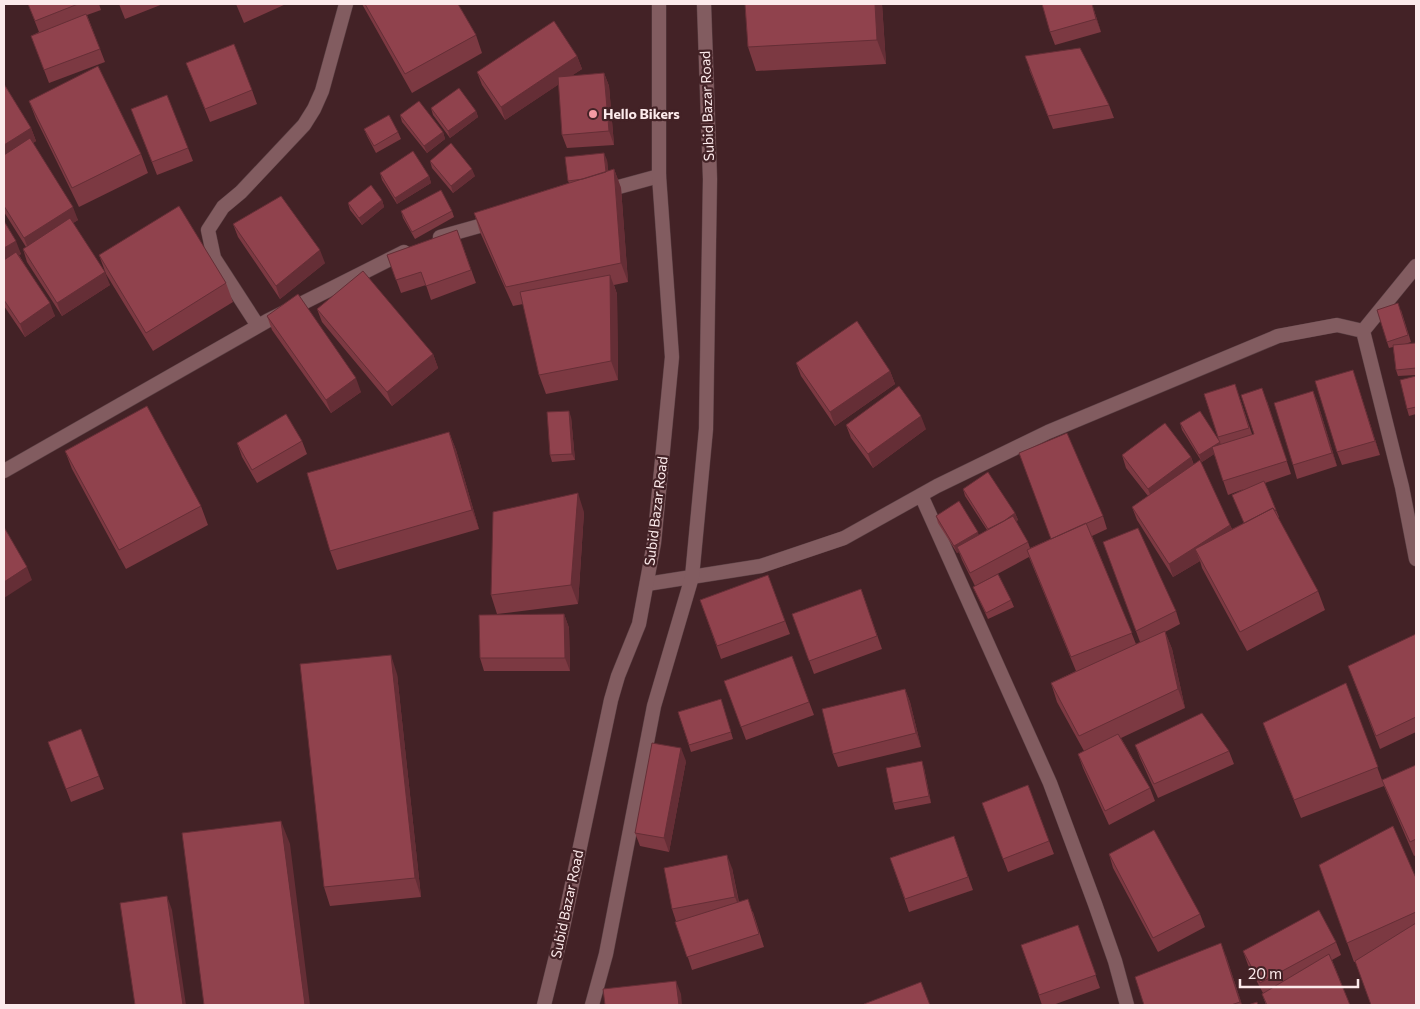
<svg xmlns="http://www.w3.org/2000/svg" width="1420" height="1009" font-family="Commissioner,sans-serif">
<rect width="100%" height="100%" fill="#432226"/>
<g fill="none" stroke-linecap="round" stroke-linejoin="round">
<defs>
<path id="minor" d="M 604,191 L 659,176
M 440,237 L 497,221
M 258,326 L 214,258 L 208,230 L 223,207 L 241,192 L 304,125 L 314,109 L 322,91 L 346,4
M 1363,331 L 1402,487 L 1416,559
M 1363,331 L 1416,266
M 4,471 L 267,321 L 404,252
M 921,495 L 1050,783 L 1095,904 L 1115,961 L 1127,1005
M 647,584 L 761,566 L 844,538 L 937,486 L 1048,432 L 1278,336 L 1337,325 L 1363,331"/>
<path id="secondary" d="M 544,1005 L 562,932 L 611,700 L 618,676 L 639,624 L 654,543 L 672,357 L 659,176 L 659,4
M 592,1005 L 606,954 L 654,706 L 692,577 L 706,429 L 710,179 L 704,4"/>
</defs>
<use href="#minor" stroke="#5b4044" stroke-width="15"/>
<use href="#secondary" stroke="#5b4044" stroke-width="15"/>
<use href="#minor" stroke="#825c60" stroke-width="14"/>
<use href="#secondary" stroke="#825c60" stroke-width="14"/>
</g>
<path fill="#7c3942" d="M 28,4 L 99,4 L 101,10 L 87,15 L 105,62 L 49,83 L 31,36 L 39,32 Z
M 119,4 L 163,4 L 125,19 Z
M 236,4 L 286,4 L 244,23 Z
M 362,4 L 458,4 L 476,35 L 482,53 L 412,93 Z
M 745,4 L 882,4 L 886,64 L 756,71 L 748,47 Z
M 1092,4 L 1101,32 L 1055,45 L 1050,32 Z
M 577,56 L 582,69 L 571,76 L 604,73 L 609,86 L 614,145 L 567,148 L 562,135 L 559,84 L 505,120 L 482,85 L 477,72 Z
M 186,63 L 252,90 L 257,104 L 210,122 Z
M 1029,69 L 1109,105 L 1114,118 L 1053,129 Z
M 4,84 L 31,128 L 36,141 L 33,143 L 78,220 L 73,223 L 110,285 L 62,316 L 27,262 L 23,249 L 26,247 L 4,212 Z
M 29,101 L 141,154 L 148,173 L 79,207 L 36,119 Z
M 431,108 L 476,111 L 478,117 L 450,138 L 433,115 Z
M 131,109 L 188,148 L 193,161 L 157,175 Z
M 400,115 L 443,132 L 445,139 L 427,153 L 402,122 Z
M 364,129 L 398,132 L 401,139 L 376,153 L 367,136 Z
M 607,160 L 608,171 L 614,169 L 621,188 L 628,282 L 614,285 L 617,294 L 618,380 L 546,394 L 539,375 L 523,304 L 513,306 L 480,232 L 474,213 L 569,183 L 568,181 Z
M 430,161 L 475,176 L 453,193 L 432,168 Z
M 380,173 L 429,176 L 431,183 L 397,204 L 382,180 Z
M 382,200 L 384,207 L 362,225 L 350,210 L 348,203 Z
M 401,211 L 452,211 L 454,217 L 415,239 L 403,218 Z
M 4,221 L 21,254 L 19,255 L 55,316 L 25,337 L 4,306 Z
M 233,224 L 325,263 L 280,299 L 238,237 Z
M 457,230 L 476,283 L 431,300 L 426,285 L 401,293 L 387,255 Z
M 99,255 L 226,283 L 233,302 L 153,351 L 106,274 Z
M 317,309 L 433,354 L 438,368 L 392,406 L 322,322 Z
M 1401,310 L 1411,342 L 1402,345 L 1416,343 L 1416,375 L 1398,376 L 1396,370 L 1393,347 L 1389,348 L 1387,342 Z
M 267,316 L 361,392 L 331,413 L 272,330 Z
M 796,363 L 890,371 L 895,384 L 835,426 L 801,376 Z
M 1416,376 L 1416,414 L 1409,416 L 1407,409 Z
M 1357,383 L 1380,455 L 1342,465 L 1337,452 Z
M 1235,384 L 1252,434 L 1254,434 L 1267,401 L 1291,474 L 1265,483 L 1276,510 L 1279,517 L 1278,518 L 1318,591 L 1325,610 L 1247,651 L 1202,568 L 1200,561 L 1173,577 L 1137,520 L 1132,507 L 1148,496 L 1126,468 L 1122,455 L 1191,457 L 1194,465 L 1230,525 L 1232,529 L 1244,523 L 1232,495 L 1244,489 L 1228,495 L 1214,454 L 1202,462 L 1182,430 L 1180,423 L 1219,441 L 1204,394 Z
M 1313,391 L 1318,404 L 1337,466 L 1297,479 L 1293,465 Z
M 571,417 L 575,460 L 552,462 L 550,455 Z
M 846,425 L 926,429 L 873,468 L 851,438 Z
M 449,432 L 456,450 L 479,529 L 337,570 L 330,551 Z
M 302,441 L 307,454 L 257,483 L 242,457 L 237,443 Z
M 65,451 L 201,506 L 208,525 L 126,569 L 72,469 Z
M 963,489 L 1015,513 L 1018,520 L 1016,521 L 1028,542 L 1030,548 L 1103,516 L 1107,529 L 1092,536 L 1136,644 L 1140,642 L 1103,542 L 1176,611 L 1180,624 L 1165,632 L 1172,649 L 1185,708 L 1121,738 L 1150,788 L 1155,801 L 1109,825 L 1083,768 L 1078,754 L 1084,751 L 1057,702 L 1051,683 L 1076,671 L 1029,557 L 975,586 L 962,560 L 959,552 L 957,553 L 938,523 L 936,516 L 979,535 L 987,530 L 965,496 Z
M 584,512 L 578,604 L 497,614 L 491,595 Z
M 768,575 L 790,634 L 721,659 L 700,600 Z
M 973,587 L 1011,600 L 1014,607 L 988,619 Z
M 861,589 L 882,649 L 814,674 L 792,614 Z
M 564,614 L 569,628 L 570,671 L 484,671 L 480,658 Z
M 1416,634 L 1416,732 L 1380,749 L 1353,679 Z
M 792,656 L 814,715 L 746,740 L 724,681 Z
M 397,674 L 421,897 L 330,906 L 324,887 Z
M 1346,683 L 1382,780 L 1416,765 L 1416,855 L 1414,856 L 1384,786 L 1301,818 L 1270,742 L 1263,723 Z
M 905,689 L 910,702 L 921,747 L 838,767 L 833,754 Z
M 721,699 L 733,739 L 691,752 L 678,712 Z
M 81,729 L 104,789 L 71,802 L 48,742 Z
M 1135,745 L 1229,751 L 1234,764 L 1158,798 L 1140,758 Z
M 686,761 L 669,852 L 640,846 L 635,833 Z
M 924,768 L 931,803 L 895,810 L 893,803 Z
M 1028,785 L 1054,854 L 1008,872 L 982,803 Z
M 954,836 L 973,890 L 909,912 L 890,858 Z
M 1109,854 L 1200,914 L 1205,927 L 1158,952 L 1113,868 Z
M 1319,865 L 1416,878 L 1416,1005 L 1355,962 L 1354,962 Z
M 732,868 L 739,902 L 753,912 L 764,947 L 692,970 L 672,909 Z
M 1078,925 L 1100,988 L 1053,1005 L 1042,1005 L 1021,945 Z
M 1336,942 L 1341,955 L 1332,960 L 1350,1005 L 1266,1005 L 1262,994 L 1263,993 L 1248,965 L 1243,951 Z
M 1226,956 L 1242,1005 L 1144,1005 Z"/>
<path fill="#652e36" d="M 875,4 L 882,4 L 886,64 L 877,40 Z
M 1092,4 L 1101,32 L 1096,19 Z
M 577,56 L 582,69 L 505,120 L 501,107 Z
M 604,73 L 609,86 L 614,145 L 609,131 Z
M 476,111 L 478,117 L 450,138 L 448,131 Z
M 31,128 L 36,141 L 4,162 L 4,145 Z
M 443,132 L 445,139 L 427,153 L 424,146 Z
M 604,153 L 607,160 L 609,183 L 607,176 Z
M 472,169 L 475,176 L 453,193 L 451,186 Z
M 614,169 L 621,188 L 628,282 L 621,263 Z
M 429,176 L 431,183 L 397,204 L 395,198 Z
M 382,200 L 384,207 L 362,225 L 359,218 Z
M 73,207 L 78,220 L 29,251 L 24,238 Z
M 16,241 L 21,254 L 4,265 L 4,248 Z
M 320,250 L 325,263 L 280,299 L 276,286 Z
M 105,272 L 110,285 L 62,316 L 57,303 Z
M 610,275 L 617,294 L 618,380 L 611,361 Z
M 50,303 L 55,316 L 25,337 L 20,324 Z
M 433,354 L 438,368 L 392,406 L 387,392 Z
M 1353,370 L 1357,383 L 1380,455 L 1375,441 Z
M 890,371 L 895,384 L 835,426 L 830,412 Z
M 356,378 L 361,392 L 331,413 L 326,400 Z
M 1313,391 L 1318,404 L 1337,466 L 1332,453 Z
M 569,411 L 571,417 L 575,460 L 572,454 Z
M 921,416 L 926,429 L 873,468 L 868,454 Z
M 449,432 L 456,450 L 479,529 L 472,510 Z
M 1220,442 L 1222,449 L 1202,462 L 1199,455 Z
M 1191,457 L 1195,470 L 1153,502 L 1148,489 Z
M 578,493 L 584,512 L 578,604 L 571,585 Z
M 1015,513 L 1018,520 L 992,537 L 989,531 Z
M 1230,525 L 1235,538 L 1195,549 L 1200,561 L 1173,577 L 1169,564 Z
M 978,532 L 980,539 L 957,547 L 959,552 L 957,553 L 954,546 Z
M 27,567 L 32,580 L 4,598 L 4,582 Z
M 564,614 L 569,628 L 570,671 L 565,658 Z
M 1165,631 L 1172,649 L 1185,708 L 1178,689 Z
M 391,655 L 397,674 L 421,897 L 415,878 Z
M 905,689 L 910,702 L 921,747 L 916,733 Z
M 681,748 L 686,761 L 669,852 L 664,838 Z
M 922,761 L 924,768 L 931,803 L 929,796 Z
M 281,821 L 290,844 L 310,1005 L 305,1005 Z
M 727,855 L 732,868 L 740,910 L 735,897 Z
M 167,896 L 172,910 L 186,1005 L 183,1005 Z
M 1221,943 L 1226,956 L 1242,1005 L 1240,1002 Z
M 676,981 L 681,994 L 682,1005 L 679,1005 Z"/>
<path fill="#90424d" stroke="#652e36" d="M 28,4 L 78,4 L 35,21 Z
M 365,4 L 458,4 L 476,35 L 405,74 Z
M 745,4 L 875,4 L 877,40 L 748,47 Z
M 1042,4 L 1092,4 L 1096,19 L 1050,32 Z
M 86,14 L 100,49 L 44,70 L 31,36 Z
M 554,21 L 577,56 L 501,107 L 477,72 Z
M 234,44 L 252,90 L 205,109 L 186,63 Z
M 1080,48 L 1109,105 L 1048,116 L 1025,56 Z
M 98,66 L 141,154 L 72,188 L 29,101 Z
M 604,73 L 609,131 L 562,135 L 558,77 Z
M 4,84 L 31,128 L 4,145 Z
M 459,88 L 476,111 L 448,131 L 431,108 Z
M 167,95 L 188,148 L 152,162 L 131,109 Z
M 419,101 L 443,132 L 424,146 L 400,115 Z
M 389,115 L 398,132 L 374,146 L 364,129 Z
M 30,138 L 73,207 L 24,238 L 4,206 L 4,155 Z
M 451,143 L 472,169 L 451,186 L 430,161 Z
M 413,151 L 429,176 L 395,198 L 380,173 Z
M 604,153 L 606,172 L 583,179 L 568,181 L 565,157 Z
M 614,169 L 621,263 L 506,287 L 474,213 Z
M 371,185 L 382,200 L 359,218 L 348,203 Z
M 441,190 L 452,211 L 412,232 L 401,211 Z
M 281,196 L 320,250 L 276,286 L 233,224 Z
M 179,206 L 226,283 L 146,333 L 99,255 Z
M 70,218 L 105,272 L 57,303 L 23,249 Z
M 4,221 L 16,241 L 4,248 Z
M 457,230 L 471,270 L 426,286 L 421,272 L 396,280 L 387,255 Z
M 16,252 L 50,303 L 20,324 L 4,300 L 4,260 Z
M 363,271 L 433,354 L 387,392 L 317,309 Z
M 610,275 L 611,361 L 539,375 L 520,292 Z
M 298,294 L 356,378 L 326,400 L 267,316 Z
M 1398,303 L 1408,335 L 1387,342 L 1377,310 Z
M 857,321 L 890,371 L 830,412 L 796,363 Z
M 1416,343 L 1416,368 L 1396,370 L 1393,345 Z
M 1353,370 L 1375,441 L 1337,452 L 1315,381 Z
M 1416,376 L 1416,407 L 1407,409 L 1400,380 Z
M 1235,384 L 1249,428 L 1218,437 L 1204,394 Z
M 899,386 L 921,416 L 868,454 L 846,425 Z
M 1262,388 L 1287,461 L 1223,481 L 1212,447 L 1254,434 L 1241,395 Z
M 1313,391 L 1332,453 L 1293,465 L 1274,403 Z
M 147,406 L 201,506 L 119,550 L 65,451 Z
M 569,411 L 572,454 L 550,455 L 547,412 Z
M 1200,411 L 1220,442 L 1199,455 L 1180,423 Z
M 286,414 L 302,441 L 252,470 L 237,443 Z
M 1165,423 L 1191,457 L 1148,489 L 1122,455 Z
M 449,432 L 472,510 L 330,551 L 307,473 Z
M 1067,433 L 1103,516 L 1051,539 L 1019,453 Z
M 1200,460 L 1230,525 L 1169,564 L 1132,507 Z
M 988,472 L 1015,513 L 1004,521 L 988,529 L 963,489 Z
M 1264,481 L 1276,510 L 1275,511 L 1273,508 L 1244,523 L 1232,495 Z
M 578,493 L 571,585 L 491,595 L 493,512 Z
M 959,501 L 978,532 L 954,546 L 936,516 Z
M 1273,508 L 1318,591 L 1240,632 L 1195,549 Z
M 1013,516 L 1028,542 L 970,573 L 957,547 Z
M 1086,523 L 1132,633 L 1071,657 L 1027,550 Z
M 4,527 L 27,567 L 4,582 Z
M 1138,528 L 1176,611 L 1136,631 L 1103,542 Z
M 998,574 L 1011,600 L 986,613 L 973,587 Z
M 768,575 L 785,621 L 717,646 L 700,600 Z
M 861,589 L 877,636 L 809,661 L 792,614 Z
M 564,614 L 565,658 L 480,658 L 479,615 Z
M 1165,631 L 1178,689 L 1079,736 L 1051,683 Z
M 1416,634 L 1416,717 L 1376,736 L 1348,666 Z
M 391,655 L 415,878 L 324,887 L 300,664 Z
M 792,656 L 809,702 L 741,727 L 724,681 Z
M 1346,683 L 1378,767 L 1294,800 L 1263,723 Z
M 905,689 L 916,733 L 833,754 L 822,709 Z
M 721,699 L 731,732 L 689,745 L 678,712 Z
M 1202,713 L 1229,751 L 1154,784 L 1135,745 Z
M 81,729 L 99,776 L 66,789 L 48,742 Z
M 1118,734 L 1150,788 L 1105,811 L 1078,754 Z
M 652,743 L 681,748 L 664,838 L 635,833 Z
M 922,761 L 929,796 L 893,803 L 886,768 Z
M 1416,765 L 1416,839 L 1410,842 L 1382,780 Z
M 1028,785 L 1049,841 L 1003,859 L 982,803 Z
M 281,821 L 305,1005 L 204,1005 L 182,833 Z
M 1393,826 L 1416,878 L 1416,912 L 1347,943 L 1319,865 Z
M 1154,830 L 1200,914 L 1153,938 L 1109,854 Z
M 954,836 L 968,877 L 905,899 L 890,858 Z
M 727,855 L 735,897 L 672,909 L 664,868 Z
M 167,896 L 183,1005 L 135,1005 L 120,903 Z
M 748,899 L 759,934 L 687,957 L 675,922 Z
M 1319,910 L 1336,942 L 1260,983 L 1243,951 Z
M 1416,923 L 1416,1005 L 1371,1005 L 1355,961 Z
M 1078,925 L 1096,975 L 1039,995 L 1021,945 Z
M 1221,943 L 1240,1002 L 1231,1005 L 1144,1005 L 1135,977 Z
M 1329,954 L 1350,1005 L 1267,1005 L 1262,994 Z
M 676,981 L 679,1005 L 605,1005 L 603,989 Z
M 921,982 L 930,1005 L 864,1005 L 864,1004 Z
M 1257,1002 L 1258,1005 L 1248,1005 Z"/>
<circle fill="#f49aa3" stroke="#432226" stroke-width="2" cx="593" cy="114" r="5"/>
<g text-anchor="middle" stroke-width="4.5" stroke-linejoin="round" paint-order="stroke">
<g font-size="14" fill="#fceaeb" stroke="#432226">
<text transform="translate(707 106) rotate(-92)" y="5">Subid Bazar Road</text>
<text transform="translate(656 511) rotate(-83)" y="5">Subid Bazar Road</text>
<text transform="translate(567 904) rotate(-78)" y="5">Subid Bazar Road</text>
</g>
<g font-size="14" font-weight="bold" fill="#fceaeb" stroke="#432226" text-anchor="start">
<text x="603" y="119">Hello Bikers</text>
</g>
</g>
<rect width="1420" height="1009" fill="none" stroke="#fceaeb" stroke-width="10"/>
<path d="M1240 979v8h118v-8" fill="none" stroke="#fceaeb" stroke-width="2.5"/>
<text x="1248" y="979" font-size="15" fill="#fceaeb" stroke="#432226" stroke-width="4" paint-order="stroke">20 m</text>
</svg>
